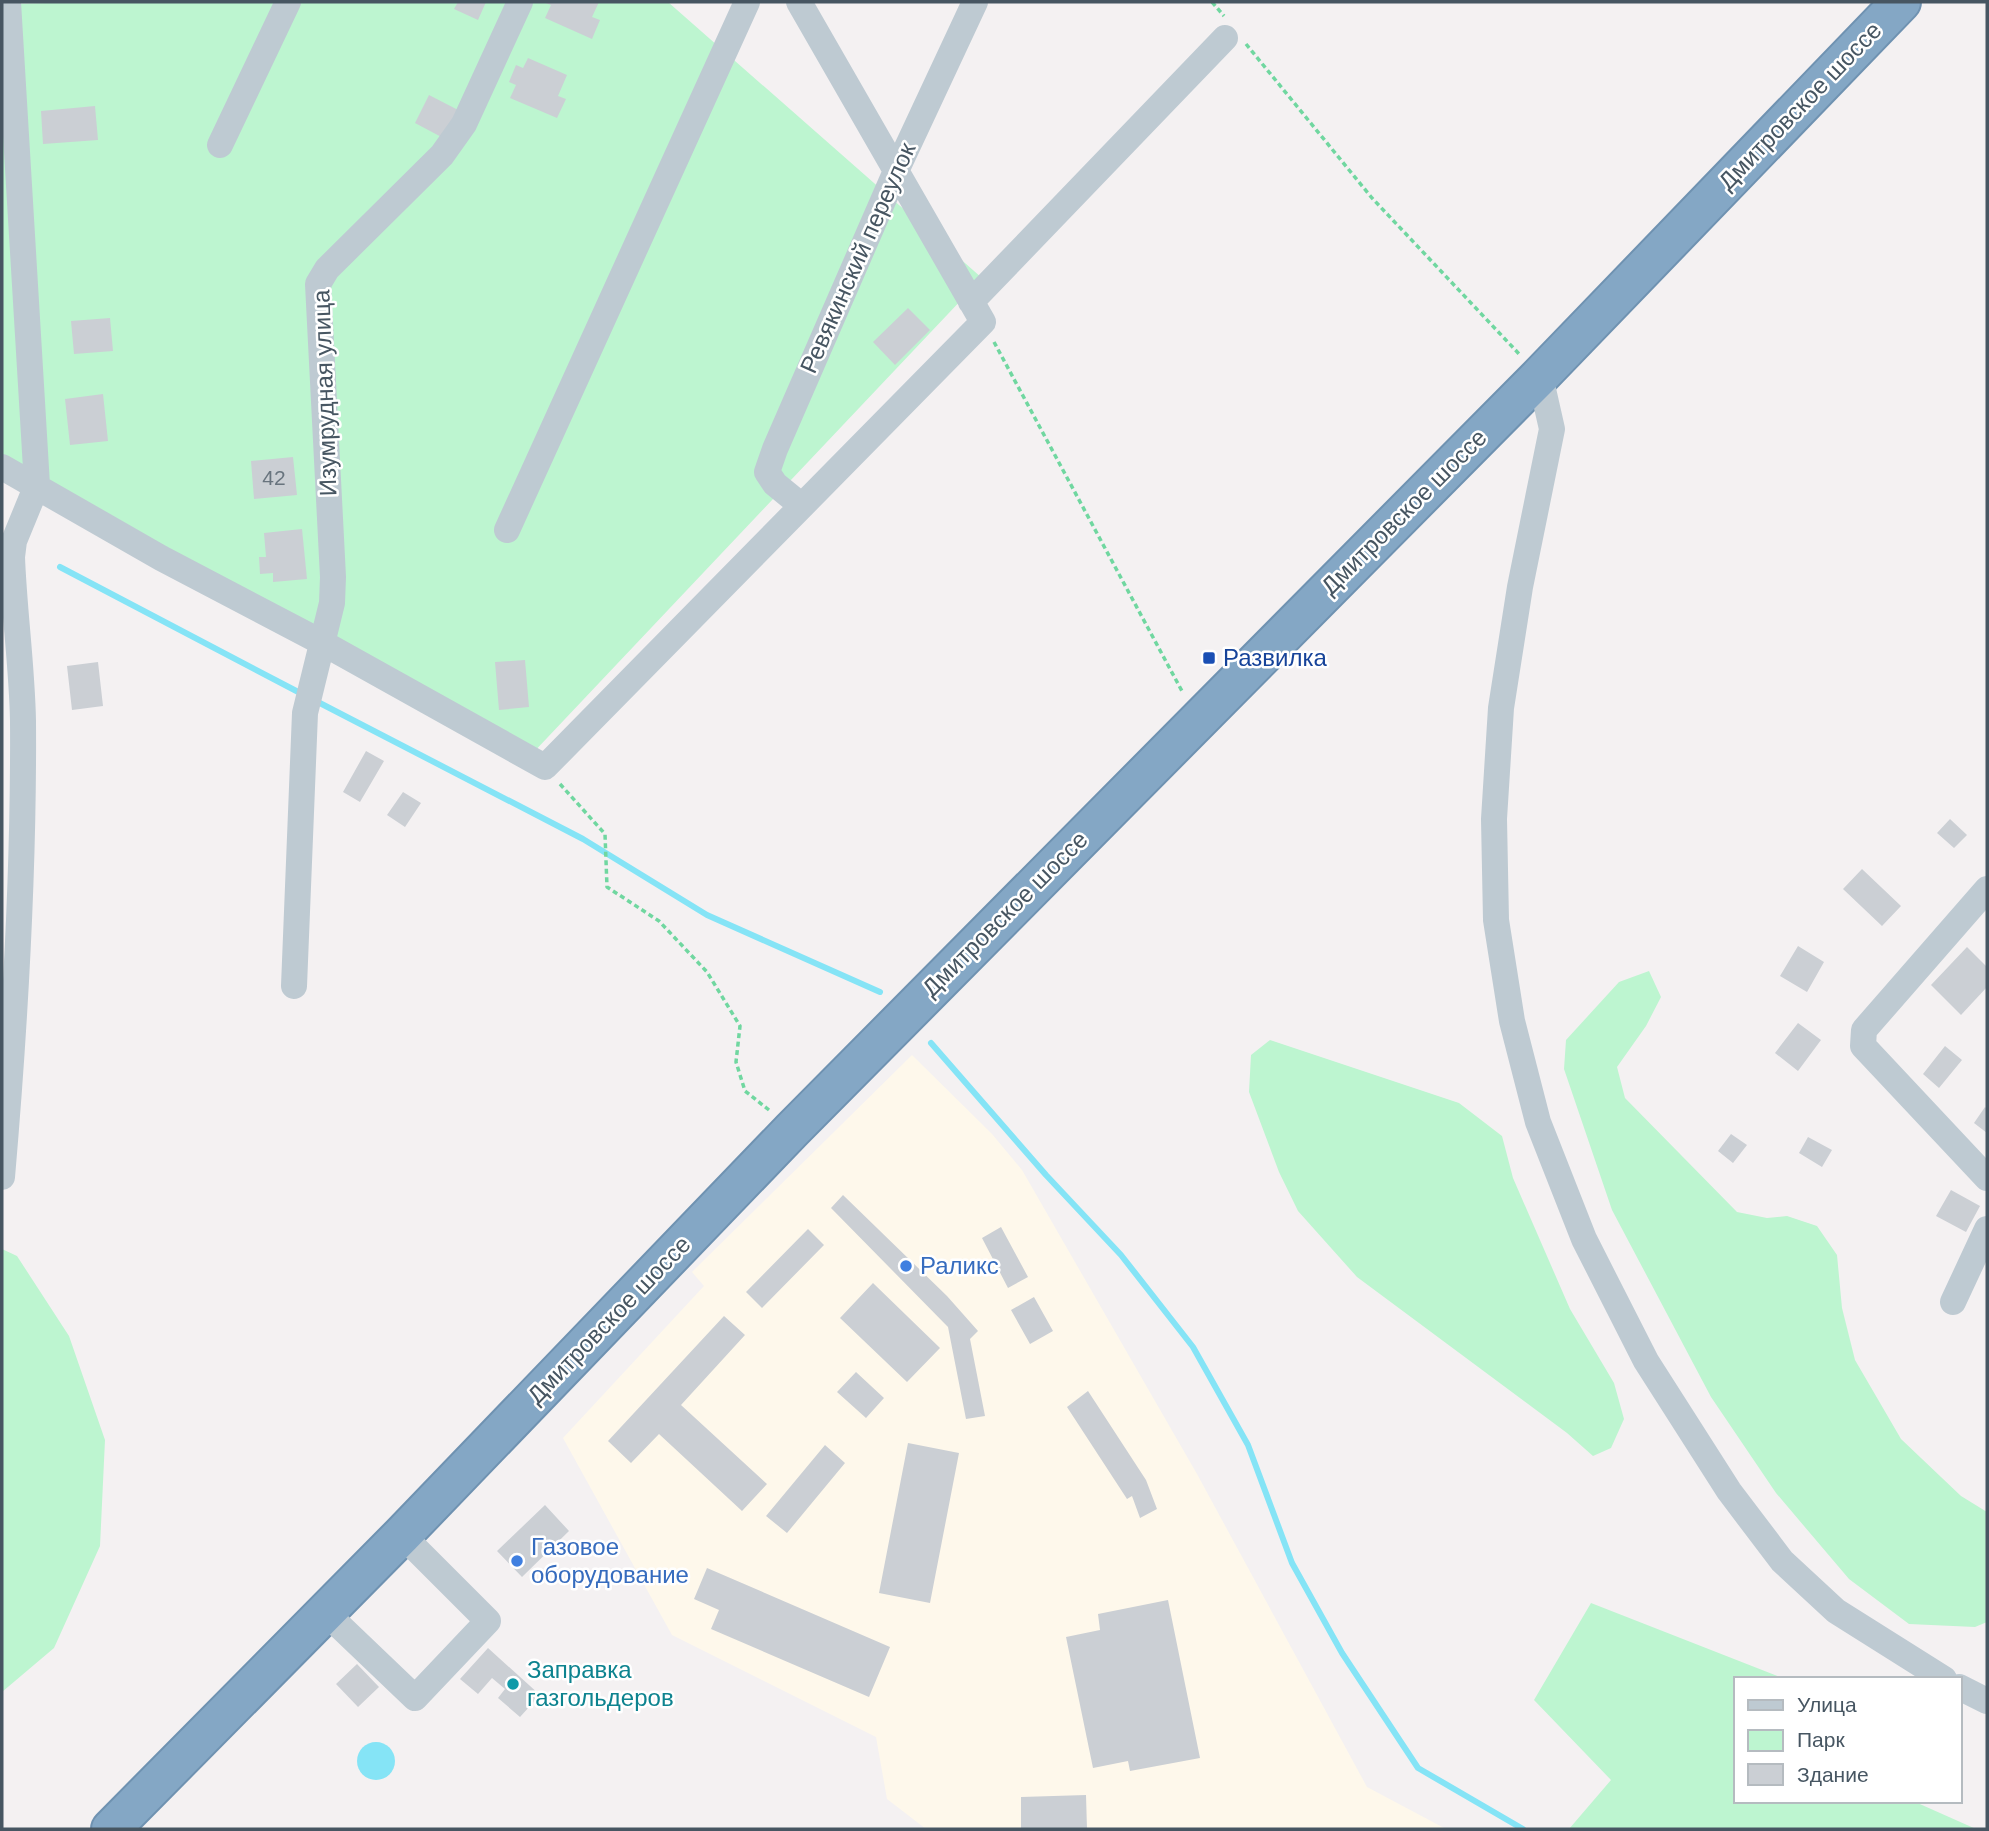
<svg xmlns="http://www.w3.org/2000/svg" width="1989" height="1831" font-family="Helvetica,sans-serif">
<rect width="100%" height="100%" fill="#f4f1f2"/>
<path fill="#fef8eb" d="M 912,1055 L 992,1134 L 1022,1170 L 1197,1474 L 1367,1787 L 1446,1829 L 926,1829 L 887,1799 L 876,1737 L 672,1635 L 563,1438 L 704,1286 L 692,1272 Z"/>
<path fill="#bdf5d0" d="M 90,2 L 668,2 L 982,278 L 530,756 L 2,478 L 2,4 Z
M 1649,971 L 1661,997 L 1646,1026 L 1617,1067 L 1625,1098 L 1737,1212 L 1767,1218 L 1787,1216 L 1817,1226 L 1837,1255 L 1842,1308 L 1855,1360 L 1901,1439 L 1961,1496 L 1987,1512 L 1987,1622 L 1975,1627 L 1909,1624 L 1849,1579 L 1776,1493 L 1711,1397 L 1612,1210 L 1564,1069 L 1566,1040 L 1619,982 Z
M 1270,1040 L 1459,1103 L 1502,1136 L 1513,1178 L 1570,1309 L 1614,1383 L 1624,1419 L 1611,1448 L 1593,1456 L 1567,1433 L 1357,1277 L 1298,1211 L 1279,1172 L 1249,1092 L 1251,1055 Z
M 2,1249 L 17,1256 L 69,1336 L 105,1440 L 100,1546 L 54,1648 L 2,1692 Z
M 1591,1603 L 1785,1679 L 1735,1679 L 1735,1801 L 1913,1801 L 1976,1829 L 1569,1829 L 1611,1780 L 1534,1700 Z"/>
<path fill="#85e4f6" d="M357 1761a19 19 0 1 1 38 0a19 19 0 1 1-38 0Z"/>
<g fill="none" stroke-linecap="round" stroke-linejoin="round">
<path stroke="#85e4f6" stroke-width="6" d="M 60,567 L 304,695
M 314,700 L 583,839 L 707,915 L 880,992
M 931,1043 L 1046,1175 L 1121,1255 L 1193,1347 L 1248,1445 L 1292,1563 L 1342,1653 L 1418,1768 L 1523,1829"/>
</g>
<path fill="#cbcfd4" d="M 458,2 L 486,2 L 478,20 L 454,9 Z
M 543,2 L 599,2 L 592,17 L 600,20 L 592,39 L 545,18 L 551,5 Z
M 528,58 L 567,75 L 558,96 L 566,99 L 557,118 L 510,98 L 516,85 L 509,82 L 516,65 L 523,68 Z
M 429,95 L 462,112 L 447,140 L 415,123 Z
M 95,106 L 98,140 L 43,144 L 41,111 Z
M 908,308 L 930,330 L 895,365 L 873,342 Z
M 110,318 L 113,351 L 74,354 L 71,321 Z
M 103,394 L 108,441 L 70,445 L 65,399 Z
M 293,457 L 297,495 L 254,499 L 251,461 Z
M 302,529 L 307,579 L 273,582 L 273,573 L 260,574 L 259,557 L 266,557 L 264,533 Z
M 525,660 L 529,707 L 499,710 L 495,662 Z
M 98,662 L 103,706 L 72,710 L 67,666 Z
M 366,751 L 384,761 L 360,802 L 343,792 Z
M 403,792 L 421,803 L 405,827 L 387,815 Z
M 1950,819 L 1967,835 L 1954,848 L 1937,833 Z
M 1862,869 L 1901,906 L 1882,926 L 1843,889 Z
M 1798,946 L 1824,962 L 1807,992 L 1780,976 Z
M 1967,947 L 1987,967 L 1987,987 L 1961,1015 L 1931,985 Z
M 1798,1023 L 1821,1040 L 1798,1071 L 1775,1053 Z
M 1945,1046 L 1962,1060 L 1939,1088 L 1923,1074 Z
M 1985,1107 L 1987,1109 L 1987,1133 L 1974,1123 Z
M 1731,1134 L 1747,1145 L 1733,1163 L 1718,1151 Z
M 1808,1137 L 1832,1150 L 1822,1167 L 1799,1153 Z
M 1951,1190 L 1980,1206 L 1966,1232 L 1936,1216 Z
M 843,1195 L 947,1296 L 978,1331 L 970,1339 L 985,1416 L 966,1419 L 948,1327 L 831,1208 Z
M 1001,1227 L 1028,1277 L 1008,1288 L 982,1238 Z
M 808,1229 L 824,1245 L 762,1308 L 746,1292 Z
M 873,1283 L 940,1348 L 907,1382 L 840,1318 Z
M 1034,1297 L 1053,1331 L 1030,1344 L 1011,1310 Z
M 724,1316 L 745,1335 L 681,1405 L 767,1484 L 742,1511 L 659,1434 L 631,1463 L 608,1441 Z
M 856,1372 L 884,1398 L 866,1418 L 837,1392 Z
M 1088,1391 L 1146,1480 L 1157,1509 L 1140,1518 L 1132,1496 L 1127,1499 L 1067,1407 Z
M 908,1443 L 959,1453 L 930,1603 L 879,1593 Z
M 825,1445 L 845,1463 L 787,1533 L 766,1516 Z
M 545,1505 L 569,1531 L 522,1577 L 497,1551 Z
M 707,1568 L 890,1647 L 869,1697 L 711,1629 L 719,1610 L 694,1599 Z
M 1168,1600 L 1200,1758 L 1130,1771 L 1128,1761 L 1093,1768 L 1066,1637 L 1100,1630 L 1098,1614 Z
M 488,1648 L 540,1695 L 520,1717 L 498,1698 L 505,1689 L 492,1678 L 478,1694 L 460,1679 Z
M 357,1664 L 379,1687 L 358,1707 L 336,1684 Z
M 1086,1795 L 1087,1829 L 1021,1829 L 1021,1797 Z"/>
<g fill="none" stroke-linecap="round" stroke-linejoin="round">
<defs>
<path id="highway" d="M 111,1829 L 402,1535 L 792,1130 L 1540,376 L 1901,2"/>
</defs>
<use href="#highway" stroke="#6f92b1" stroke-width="42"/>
<path stroke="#70d7a0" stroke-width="3.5" stroke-dasharray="5 3.5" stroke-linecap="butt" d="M 1212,2 L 1224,16
M 1246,44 L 1372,198 L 1521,356
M 994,342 L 1183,693
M 560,784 L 605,834 L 607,887 L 659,921 L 707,972 L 740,1026 L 736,1062 L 745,1091 L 769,1110"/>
<path stroke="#becad2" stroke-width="26" d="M 220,145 L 288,2
M 971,302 L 1225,38
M 1540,376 L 1552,429 L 1520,587 L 1501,708 L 1494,819 L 1496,920 L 1512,1021 L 1538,1122 L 1584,1239 L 1646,1361 L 1729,1491 L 1782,1561 L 1836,1611 L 1944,1679
M 2,467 L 161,558 L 321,642 L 545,767 L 983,322 L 799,2
M 802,506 L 775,484 L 767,472 L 775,449 L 896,171 L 975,2
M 507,530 L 747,2
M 1987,889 L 1864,1030 L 1863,1046 L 1987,1178
M 294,986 L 305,713 L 332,603 L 333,577 L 318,284 L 327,269 L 442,155 L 464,124 L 520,2
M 2,1177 C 15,1026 24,872 23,721 C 22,666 14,611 12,557 L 14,541 L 37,485 L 8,2
M 1953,1302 L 1987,1229
M 325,1612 L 415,1698 L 488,1621 L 402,1535
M 1959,1687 L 1987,1701"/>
<use href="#highway" stroke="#84a7c5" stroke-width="38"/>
</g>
<rect fill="#1a4fb4" stroke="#fff" stroke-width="2.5" x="1202" y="651" width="14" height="14" rx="3.5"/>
<g fill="#3f7fe0" stroke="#fff" stroke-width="2.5">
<circle cx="906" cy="1266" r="7"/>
<circle cx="517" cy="1561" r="7"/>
</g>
<circle fill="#0f9aa8" stroke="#fff" stroke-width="2.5" cx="513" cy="1684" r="7"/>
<g text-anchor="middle" stroke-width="5" stroke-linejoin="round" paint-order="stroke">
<g font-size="21" fill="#68747e">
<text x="274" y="485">42</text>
</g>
<g font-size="24" fill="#475662" stroke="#fff">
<text transform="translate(1800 106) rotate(-46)" y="8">Дмитровское шоссе</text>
<text transform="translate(858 258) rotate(-66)" y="8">Ревякинский переулок</text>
<text transform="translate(325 393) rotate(-92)" y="8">Изумрудная улица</text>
<text transform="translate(1404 512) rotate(-45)" y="8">Дмитровское шоссе</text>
<text transform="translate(1005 914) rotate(-45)" y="8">Дмитровское шоссе</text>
<text transform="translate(609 1320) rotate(-46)" y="8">Дмитровское шоссе</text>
</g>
<g font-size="24" fill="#164399" stroke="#fff" text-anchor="start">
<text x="1223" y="666">Развилка</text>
</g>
<g font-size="24" fill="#366cbe" stroke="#fff" text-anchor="start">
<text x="920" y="1274">Раликс</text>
<text x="531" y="1555">Газовое<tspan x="531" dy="28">оборудование</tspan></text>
</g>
<g font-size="24" fill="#0d838f" stroke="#fff" text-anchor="start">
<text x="527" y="1678">Заправка<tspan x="527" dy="28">газгольдеров</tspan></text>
</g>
</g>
<rect width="1989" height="1831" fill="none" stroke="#475662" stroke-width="7"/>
<rect x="1734" y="1677" width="228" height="126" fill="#ffffff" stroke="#b5bbc0" stroke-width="2"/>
<rect x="1748" y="1700" width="35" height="10" fill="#becad2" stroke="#b5bbc0" stroke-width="2"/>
<text x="1797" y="1712" font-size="21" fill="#475662">Улица</text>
<rect x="1748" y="1730" width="35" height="21" fill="#bdf5d0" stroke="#b5bbc0" stroke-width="2"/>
<text x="1797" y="1747" font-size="21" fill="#475662">Парк</text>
<rect x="1748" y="1764" width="35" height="21" fill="#cbcfd4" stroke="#b5bbc0" stroke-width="2"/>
<text x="1797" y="1782" font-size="21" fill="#475662">Здание</text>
</svg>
